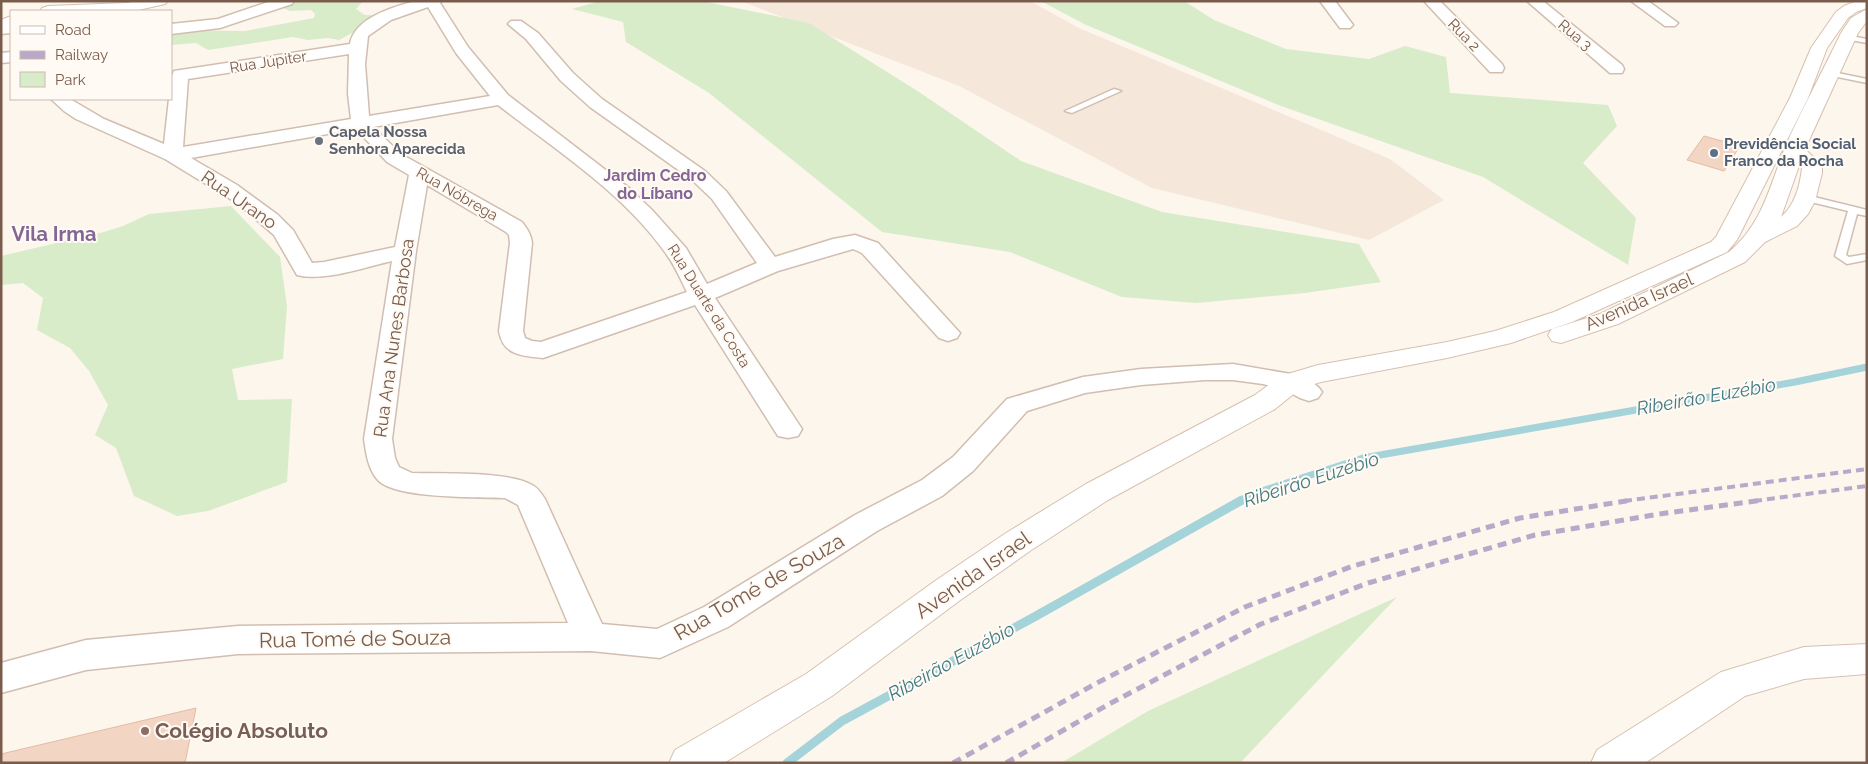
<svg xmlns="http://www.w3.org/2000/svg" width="1868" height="764" font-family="Raleway,sans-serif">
<rect width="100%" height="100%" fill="#fdf6ec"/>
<path fill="#f5e8da" d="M 744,1 L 1030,1 L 1079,28 L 1390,159 L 1444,200 L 1369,240 L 1152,188 L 959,86 L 746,3 Z"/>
<path fill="#d8ecc9" d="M 291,1 L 363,1 L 356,9 L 365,15 L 386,15 L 339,40 L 328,38 L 308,40 L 293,37 L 208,50 L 196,43 L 171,45 L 171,30 L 245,31 L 314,18 L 315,14 L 311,10 L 290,11 L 283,8 Z
M 600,1 L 702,1 L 809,23 L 919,92 L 1021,161 L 1162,212 L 1359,244 L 1381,282 L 1305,293 L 1196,303 L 1122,297 L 1010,252 L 882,232 L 709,93 L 626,42 L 623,22 L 572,9 Z
M 1041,1 L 1184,1 L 1214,20 L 1286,49 L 1369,59 L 1405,46 L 1446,57 L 1450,93 L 1608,105 L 1617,126 L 1583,163 L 1636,218 L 1628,265 L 1483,177 L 1281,106 L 1084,24 Z
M 231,206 L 280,257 L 287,306 L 283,359 L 232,369 L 238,400 L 292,399 L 287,482 L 208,511 L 177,516 L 134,496 L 116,448 L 95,435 L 108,405 L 89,371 L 70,348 L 37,330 L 43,298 L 23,283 L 1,285 L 1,256 L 104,232 L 123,226 L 149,214 Z
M 1397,597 L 1240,763 L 1061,763 L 1148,711 Z"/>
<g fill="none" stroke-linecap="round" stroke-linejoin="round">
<path stroke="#a5d3da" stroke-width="7" d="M 1240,501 L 1253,494 L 1363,458 L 1795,382 L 1867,367"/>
<path stroke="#a5d3da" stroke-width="9" d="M 787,763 L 842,721 L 1036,616 L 1242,500"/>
</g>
<path fill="#f3d5c3" stroke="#e6bba3" d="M 1704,136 L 1740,146 L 1724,171 L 1687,160 Z
M 196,708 L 185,763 L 1,763 L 1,754 Z"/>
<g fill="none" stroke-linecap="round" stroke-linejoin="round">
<defs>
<path id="lane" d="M 1845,35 L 1867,39 L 1867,43 L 1845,39 Z
M 1828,71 L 1867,79 L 1867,83 L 1828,75 Z
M 1114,89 L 1121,91 L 1072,113 L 1065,111 Z
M 1806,195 L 1867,210 L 1867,216 L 1857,214 L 1846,255 L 1849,257 L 1867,254 L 1867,260 L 1847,264 L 1835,256 L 1848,211 L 1803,200 L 1801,198 Z"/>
<path id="street" d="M 271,1 L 294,1 L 292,4 L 220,28 L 171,34 L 171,24 L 218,19 Z
M 415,1 L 441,1 L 440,3 L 468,47 L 508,95 L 629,188 L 652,210 L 686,248 L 707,284 L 757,263 L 712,199 L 691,179 L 590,107 L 561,81 L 526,39 L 508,24 L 511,21 L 521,21 L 538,33 L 573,73 L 602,99 L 705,171 L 726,191 L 775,257 L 833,239 L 855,235 L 878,243 L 960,333 L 957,338 L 948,341 L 939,338 L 862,253 L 853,249 L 778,271 L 715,298 L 802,429 L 798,436 L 788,438 L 778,436 L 695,305 L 543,358 C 521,356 503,355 499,331 L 510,243 L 509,235 L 506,232 L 427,185 L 416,251 L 392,439 L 395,458 L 399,467 L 412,473 C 441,474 508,471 532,485 C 538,488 541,493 545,499 L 602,624 L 657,629 L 704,607 L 855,515 L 922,480 L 953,457 L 1007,399 L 1083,377 L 1141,369 L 1233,364 L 1291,374 C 1303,377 1316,382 1322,392 L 1318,398 L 1309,401 L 1300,398 L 1283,389 L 1263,384 L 1233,380 L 1205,380 L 1141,385 L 1085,393 L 1027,411 L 973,471 L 942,496 L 877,531 L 728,627 L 660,658 L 591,651 L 238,654 L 86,670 L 1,693 L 1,663 L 86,640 L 238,626 L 568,623 L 518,505 L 505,498 C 479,497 392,499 377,479 C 368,468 366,453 364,439 L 392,261 C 365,267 324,282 297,275 L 274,235 L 237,203 L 165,159 L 76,119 L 64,111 L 51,99 L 70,99 L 104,119 L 164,144 L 169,99 L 171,99 L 171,78 L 174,71 L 350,44 C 354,18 393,7 415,1 ZM 428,7 L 456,53 L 490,96 L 369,116 L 365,64 L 368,36 L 391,20 ZM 349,54 L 348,94 L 351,119 L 183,147 L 188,79 ZM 498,105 C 556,150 625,194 667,255 C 675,266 681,280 687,292 L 541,342 L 532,341 L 525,338 L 523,331 L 532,243 C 531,234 527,229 522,222 L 401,154 L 373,127 ZM 356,129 L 387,162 L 409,175 L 395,247 L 324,262 L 312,263 L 293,230 L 278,215 L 237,185 L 191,158 Z
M 1320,1 L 1335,1 L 1353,25 L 1350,28 L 1340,28 Z
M 1424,1 L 1440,1 L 1502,64 L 1504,68 L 1502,72 L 1490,72 Z
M 1527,1 L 1543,1 L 1622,65 L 1624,69 L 1622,73 L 1610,73 Z
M 1631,1 L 1648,1 L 1678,23 L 1675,26 L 1665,26 Z
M 11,23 L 11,33 L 1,34 L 1,24 Z
M 11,52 L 11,62 L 1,63 L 1,53 Z"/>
<path id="secondary" d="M 137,1 L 168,1 L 165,4 L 134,11 L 40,11 L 42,8 L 48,6 L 127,3 Z
M 1857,1 L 1867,1 L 1867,8 L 1856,12 L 1848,18 L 1827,48 L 1808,98 L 1737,240 L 1727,252 L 1572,322 L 1511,343 L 1447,358 L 1321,382 L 1301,388 L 1275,409 L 1108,500 L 1030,551 L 959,601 L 832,696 L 724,763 L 669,763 L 675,750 L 806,674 L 935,581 L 1006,533 L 1086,484 L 1255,395 L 1281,376 L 1318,365 L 1447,342 L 1495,331 L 1554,312 L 1711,242 L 1716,237 L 1790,98 L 1811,48 L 1836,12 L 1844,6 Z
M 1867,9 L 1867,21 L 1858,33 L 1805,149 L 1819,163 L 1822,167 L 1822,173 L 1815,201 L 1808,214 L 1797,226 L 1765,242 L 1745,262 L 1618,324 L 1561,343 L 1552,341 L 1548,335 L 1552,329 L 1600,314 L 1729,252 C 1766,221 1771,178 1790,136 C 1806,101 1825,67 1841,33 L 1851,18 ZM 1799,166 L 1802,168 C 1800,186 1795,205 1781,217 Z
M 11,16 L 11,27 L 1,31 L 1,20 Z
M 1867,644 L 1867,674 L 1804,679 L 1745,696 L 1645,763 L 1591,763 L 1597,750 L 1721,672 L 1804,647 Z"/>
</defs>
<use href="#lane" stroke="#d1beb0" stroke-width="3"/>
<use href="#street" stroke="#d1beb0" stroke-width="3"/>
<use href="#secondary" stroke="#d6c0b0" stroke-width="2"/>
<use href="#lane" fill="#fff" fill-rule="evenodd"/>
<use href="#street" fill="#fff" fill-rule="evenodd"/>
<use href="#secondary" fill="#fff" fill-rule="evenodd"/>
<path stroke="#b9a8c9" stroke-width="4" stroke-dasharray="8 5" stroke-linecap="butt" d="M 1624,501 L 1867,469
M 1754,501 L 1867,486"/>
<path stroke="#b9a8c9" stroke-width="5" stroke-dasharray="9 6" stroke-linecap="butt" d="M 953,763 L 1095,684 L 1245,607 L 1353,566 L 1520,518 L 1632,500
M 1006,763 L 1111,703 L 1261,624 L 1368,583 L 1535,535 L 1659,514 L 1763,500"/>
</g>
<circle fill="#6b7280" stroke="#fffaf3" stroke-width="2" cx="319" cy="141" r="5"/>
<circle fill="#5c6f8a" stroke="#fffaf3" stroke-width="2" cx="1714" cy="153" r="5"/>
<circle fill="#8d6e63" stroke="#fffaf3" stroke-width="2" cx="145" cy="731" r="5"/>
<g text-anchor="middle" stroke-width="4" stroke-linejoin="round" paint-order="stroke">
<g font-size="15" fill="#7a5c4d" stroke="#fffaf3">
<text transform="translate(1464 35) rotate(46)" y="5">Rua 2</text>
<text transform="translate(1575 35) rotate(40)" y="5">Rua 3</text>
<text transform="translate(268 62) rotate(-9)" y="5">Rua Júpiter</text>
<text transform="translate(457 194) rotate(30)" y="5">Rua Nóbrega</text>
<text transform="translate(709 306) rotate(58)" y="5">Rua Duarte da Costa</text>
</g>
<g font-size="15" font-weight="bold" fill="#5b616d" stroke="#fffaf3" text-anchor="start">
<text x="329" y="137">Capela Nossa<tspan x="329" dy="17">Senhora Aparecida</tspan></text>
</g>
<g font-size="15" font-weight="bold" fill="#4e5e75" stroke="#fffaf3" text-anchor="start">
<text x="1724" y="149">Previdência Social<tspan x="1724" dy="17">Franco da Rocha</tspan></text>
</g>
<g font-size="16" font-weight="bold" fill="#846695" stroke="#fffaf3">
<text x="655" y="181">Jardim Cedro<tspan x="655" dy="18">do Líbano</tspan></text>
</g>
<g font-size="18" fill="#7a5c4d" stroke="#fffaf3">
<text transform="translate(239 200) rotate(35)" y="6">Rua Urano</text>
<text transform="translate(1639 302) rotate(-24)" y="6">Avenida Israel</text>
<text transform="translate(394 338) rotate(-82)" y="6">Rua Ana Nunes Barbosa</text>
</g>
<g font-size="19" font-style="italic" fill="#437c86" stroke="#fffaf3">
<text transform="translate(1706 396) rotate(-10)" y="7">Ribeirão Euzébio</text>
<text transform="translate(1311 479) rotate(-18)" y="7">Ribeirão Euzébio</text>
<text transform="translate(951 661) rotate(-29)" y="7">Ribeirão Euzébio</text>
</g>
<g font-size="20" font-weight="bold" fill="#846695" stroke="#fffaf3">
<text x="54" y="241">Vila Irma</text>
</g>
<g font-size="21" fill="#7a5c4d" stroke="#fffaf3">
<text transform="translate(973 575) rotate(-35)" y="7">Avenida Israel</text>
<text transform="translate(759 587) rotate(-30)" y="7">Rua Tomé de Souza</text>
<text transform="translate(355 639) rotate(-1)" y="7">Rua Tomé de Souza</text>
</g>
<g font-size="21" font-weight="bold" fill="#785e54" stroke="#fffaf3" text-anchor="start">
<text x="155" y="738">Colégio Absoluto</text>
</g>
</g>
<rect width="1868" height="764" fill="none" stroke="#7a5c4d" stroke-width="5"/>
<rect x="10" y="10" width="162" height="90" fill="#fffaf3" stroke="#cabbb1"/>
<rect x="20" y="26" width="25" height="8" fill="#ffffff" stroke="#cabbb1"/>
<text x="55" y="35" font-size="15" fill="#7a5c4d">Road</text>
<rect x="20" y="51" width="25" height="8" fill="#b9a8c9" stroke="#cabbb1"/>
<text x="55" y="60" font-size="15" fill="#7a5c4d">Railway</text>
<rect x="20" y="72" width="25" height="15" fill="#d8ecc9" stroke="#cabbb1"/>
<text x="55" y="85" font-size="15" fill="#7a5c4d">Park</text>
</svg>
